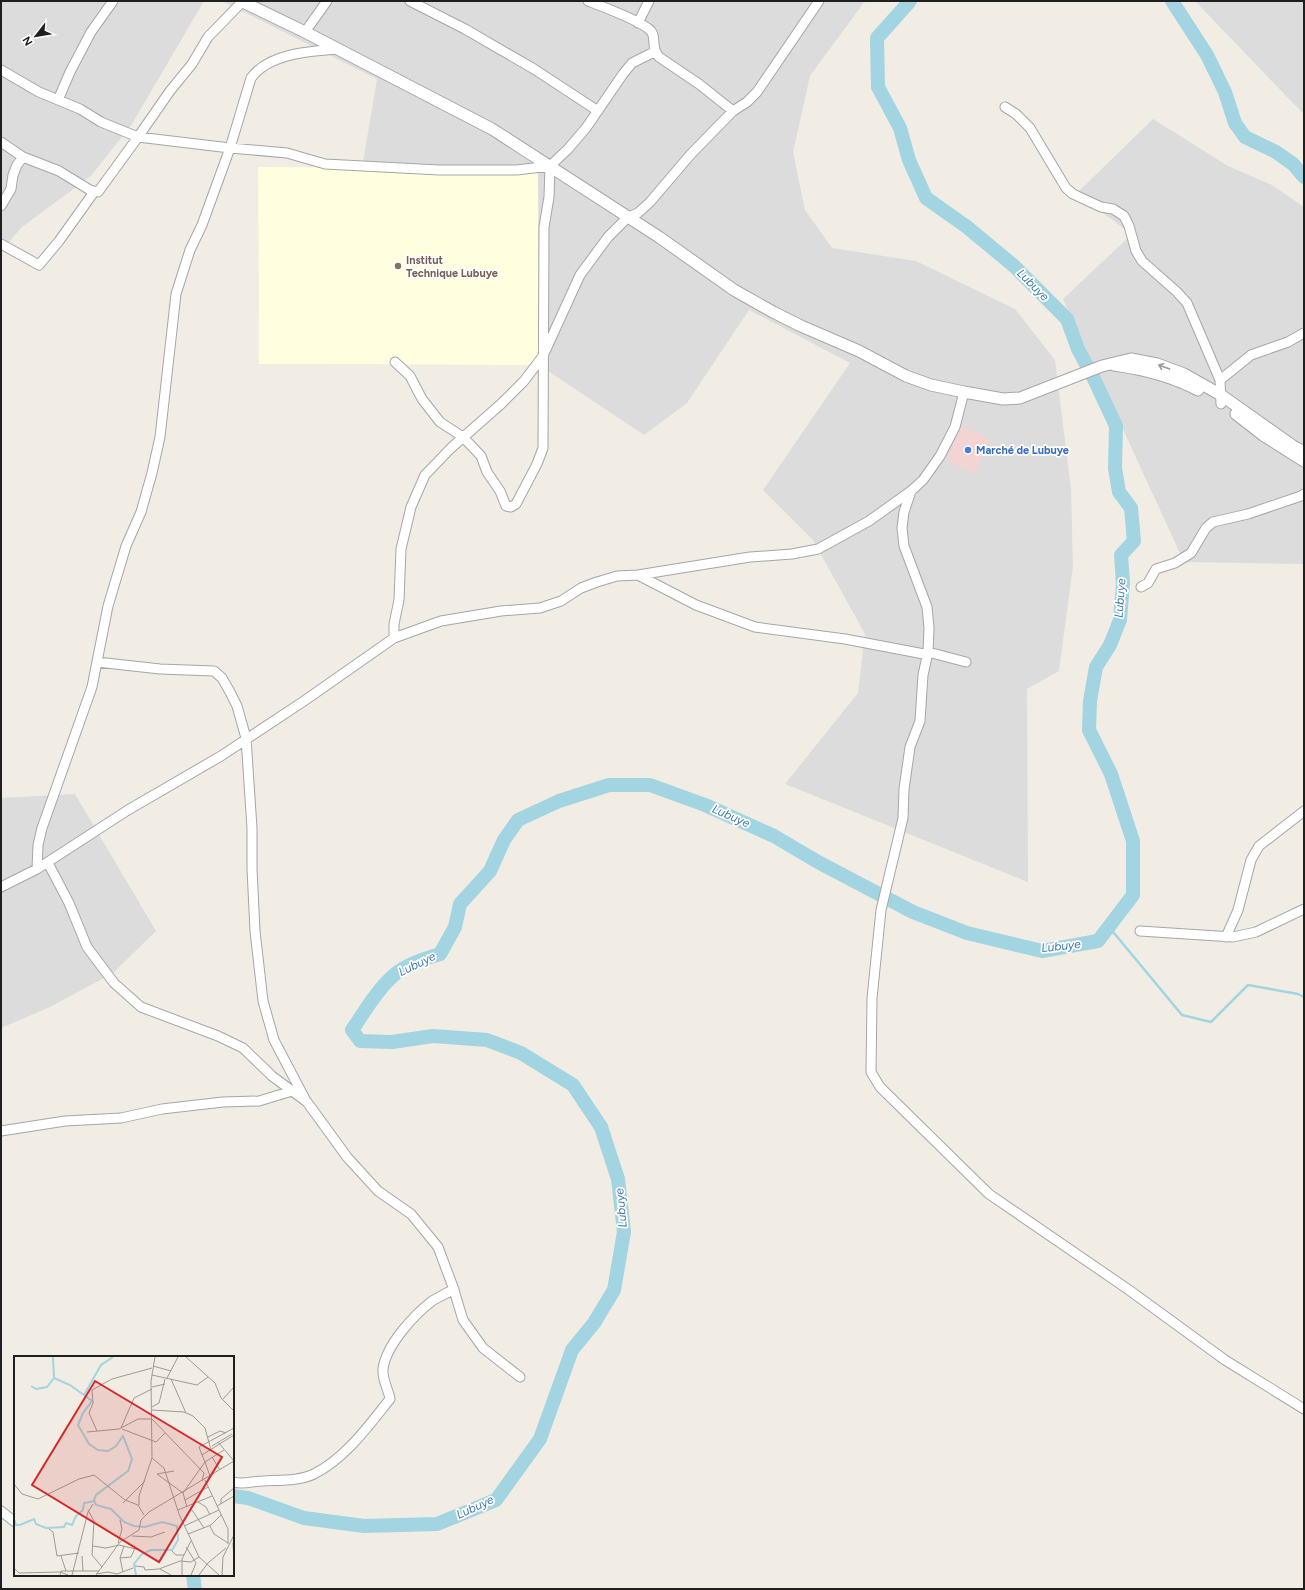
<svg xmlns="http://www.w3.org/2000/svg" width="1305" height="1590" font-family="Figtree,sans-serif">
<rect width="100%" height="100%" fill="#f1ede5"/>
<path fill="#dddcdc" d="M 1,1 L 204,1 L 132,124 L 91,176 L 22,227 L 1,251 Z
M 222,1 L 865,1 L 810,76 L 793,152 L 805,210 L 832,248 L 916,261 L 1015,309 L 1055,360 L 1071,489 L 1073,566 L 1059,671 L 1027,689 L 1028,882 L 785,784 L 858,693 L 865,634 L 813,540 L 763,490 L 850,363 L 749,310 L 687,403 L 644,435 L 539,365 L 259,364 L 258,167 L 362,168 L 377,79 Z
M 1195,1 L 1304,1 L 1304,114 L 1291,101 Z
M 1153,119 L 1228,166 L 1272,185 L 1304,207 L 1304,564 L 1184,562 L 1063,299 L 1132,234 L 1076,194 Z
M 75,794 L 156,931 L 113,973 L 50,1007 L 1,1028 L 1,798 Z"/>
<path fill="#f3d4d3" d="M 961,426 L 990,439 L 975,473 L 946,460 Z"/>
<path fill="#ffffe0" d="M 258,167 L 538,168 L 539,365 L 259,364 Z"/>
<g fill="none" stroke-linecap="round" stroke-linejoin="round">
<path stroke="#a2d4e1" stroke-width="2.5" d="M 1109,927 L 1182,1015 L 1211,1022 L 1248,985 L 1298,994 L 1304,997"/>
<path stroke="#a2d4e1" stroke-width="14" d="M 1172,1 L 1207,55 L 1225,92 L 1235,123 L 1245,137 L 1276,152 L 1293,164 L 1304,177
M 233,1496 L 248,1498 L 304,1518 L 364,1526 L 437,1524 L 496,1500 L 540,1439 L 572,1350 L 594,1323 L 614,1290 L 624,1232 L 618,1179 L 601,1127 L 573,1085 L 521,1053 L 487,1040 L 433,1036 L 392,1042 L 360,1041 L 352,1030 C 365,1011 377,990 394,975 C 407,964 424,959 440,954 L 455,927 L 460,904 L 490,871 L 504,840 L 518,820 L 559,801 L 609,785 L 650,785 L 705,805 L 774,836 L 818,862 L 913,912 L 967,933 L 1042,951 L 1098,941 L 1133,895 L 1133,841 L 1111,774 L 1089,730 L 1090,701 L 1096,667 L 1110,645 L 1120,620 L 1123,583 L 1121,555 L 1134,541 L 1131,508 L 1119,492 L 1115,468 L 1116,426 L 1095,381 L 1078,349 L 1067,319 L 1014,266 L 967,227 L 926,198 L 909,160 L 900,128 L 878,87 L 877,38 L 910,1
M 193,1575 L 195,1589"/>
<defs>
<path id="minor" d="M 410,1 L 465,29 L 534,69 L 598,111
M 588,1 C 601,6 642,21 651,31 C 657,39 650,46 659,57 L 699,84 L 733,111
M 638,23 L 649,1
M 305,32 L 327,1
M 1,70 L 39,92 L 80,109 L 101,122 L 138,137 L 170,91 L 192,64 L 208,37 L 242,2
M 58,100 L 70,72 L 91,32 L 113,1
M 1005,107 L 1016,114 L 1030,128 L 1066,188 L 1073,194 L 1101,207 L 1113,209 L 1124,216 L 1129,226 L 1136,251 L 1142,261 L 1177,292 L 1187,303 L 1220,380 L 1221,404
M 1,142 L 23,157 L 59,171 L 90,190 L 98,192 L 138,137 L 230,148 L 287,153 L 325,164 L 439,170 L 517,170 L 550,166 L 549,197 L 544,227 L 543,448 L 537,464 L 516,504 L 511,507 L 506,506 L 500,491 L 487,472 L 481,456 L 463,437 L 440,422 L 422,399 L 410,376 L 395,362
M 550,166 L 568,149 L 586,128 L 623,74 L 632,63 L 654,52
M 1,206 L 11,189 L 13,175 L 17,165 L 23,157
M 1,244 L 39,265 L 59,241 L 94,192
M 1220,380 L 1251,355 L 1288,342 L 1304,333
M 964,392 L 955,427 L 940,456 L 923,480 L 911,491 L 904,512 L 902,528 L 904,546 L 927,607 L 929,628 L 928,652 L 923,675 L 920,721 L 910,747 L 904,789 L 903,818 L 881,910 L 872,998 L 871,1072 L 880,1087 L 989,1194 L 1129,1290 L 1225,1360 L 1304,1409
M 638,575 L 696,605 L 755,627 L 845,639 L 924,654 L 928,652 L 966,662
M 1141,587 L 1148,583 L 1156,569 L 1175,563 L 1191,553 L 1206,528 L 1213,522 L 1248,514 L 1301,496 L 1304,494
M 394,638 L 394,624 L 399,600 L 401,549 L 411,507 L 425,475 L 451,448 L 501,404 L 524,381 L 543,356 L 580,275 L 608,237 L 628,217 L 638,213 L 650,202 L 691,154 L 733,111 L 747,102 L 757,92 L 819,1
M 97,662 L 160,669 L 214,671 L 222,678 L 230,692 L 237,706 L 246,738 L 252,828 L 252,869 L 255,931 L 263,1001 L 274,1040 L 305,1099
M 48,863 L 69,903 L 87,947 L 114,983 L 141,1007 L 218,1036 L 243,1048 L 272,1076 L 307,1102 L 347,1157 L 378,1191 L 411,1214 L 438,1247 L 453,1287 L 463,1320 L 483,1348 L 520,1377
M 37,869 L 38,845 L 42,828 L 92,687 L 108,606 L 126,546 L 141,512 L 152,473 L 160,437 L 176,294 L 190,250 L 202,225 L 230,148 L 251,78 C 269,53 311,51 339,49
M 1,887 L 37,869 L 128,810 L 221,756 L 304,701 L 394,638 L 441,621 L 501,611 L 540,608 L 561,601 L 581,588 L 597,582 L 617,576 L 638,575 L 750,557 L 792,554 L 818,549 L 869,521 L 911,491
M 1140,931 L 1233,937 L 1256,932 L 1304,909
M 1226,937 L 1238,910 L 1251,860 L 1259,846 L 1304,811
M 1,1131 L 65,1121 L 121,1118 L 162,1109 L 223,1102 L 259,1101 L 292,1091
M 233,1482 C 243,1485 253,1481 263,1481 C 279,1480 300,1481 314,1474 C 346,1458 369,1425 390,1399 C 388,1388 382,1380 383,1369 C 386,1345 414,1315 432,1301 C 439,1297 447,1293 454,1289
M 1,1511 L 15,1522"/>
<path id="tertiary" d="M 241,1 L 305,32 L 492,129 L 659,237 L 734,290 L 773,312 L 801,326 L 859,351 L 906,376 L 931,385 L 964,392 L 1003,399 L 1020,398 L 1102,366 L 1131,359 L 1157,364 L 1184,374 L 1221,395 L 1293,446 L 1304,452
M 1114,365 C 1143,369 1172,376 1198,390
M 1236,414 L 1263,435 L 1304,461"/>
</defs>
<use href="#minor" stroke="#a6a6a6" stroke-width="11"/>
<use href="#tertiary" stroke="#a6a6a6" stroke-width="13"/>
<use href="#minor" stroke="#fff" stroke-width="9"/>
<use href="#tertiary" stroke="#fff" stroke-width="11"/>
</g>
<defs><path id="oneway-shaft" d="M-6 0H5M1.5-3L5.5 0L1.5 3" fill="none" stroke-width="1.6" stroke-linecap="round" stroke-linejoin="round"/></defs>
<use stroke="#9a9a9a" href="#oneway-shaft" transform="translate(1164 367) rotate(-160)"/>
<circle fill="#8d6e63" stroke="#fff" stroke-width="1.5" cx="398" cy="266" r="4"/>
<circle fill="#3f7fe0" stroke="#fff" stroke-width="1.5" cx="968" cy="450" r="4"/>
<g text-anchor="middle" stroke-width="3.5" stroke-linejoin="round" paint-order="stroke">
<g font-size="11" font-weight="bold" fill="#785e54" stroke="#fff" text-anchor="start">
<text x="406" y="264">Institut<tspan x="406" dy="13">Technique Lubuye</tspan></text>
</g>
<g font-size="11" font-weight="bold" fill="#366cbe" stroke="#fff" text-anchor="start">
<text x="976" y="454">Marché de Lubuye</text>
</g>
<g font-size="12" font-style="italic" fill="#417aaf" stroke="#fff">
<text transform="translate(1033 285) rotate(45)" y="4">Lubuye</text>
<text transform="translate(1120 598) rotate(-86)" y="4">Lubuye</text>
<text transform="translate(731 816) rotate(24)" y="4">Lubuye</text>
<text transform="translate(1061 946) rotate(-6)" y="4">Lubuye</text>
<text transform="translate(417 964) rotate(-26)" y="4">Lubuye</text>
<text transform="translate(621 1208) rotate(-95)" y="4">Lubuye</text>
<text transform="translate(475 1507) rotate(-25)" y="4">Lubuye</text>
</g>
</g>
<g transform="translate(14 1356)">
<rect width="220" height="220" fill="#f1ede5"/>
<path fill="none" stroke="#a2d4e1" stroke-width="2" d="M 39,1 L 40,22 L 56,29 L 78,45 L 69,57 L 64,69 L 75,88 L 84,94 L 94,95 L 102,90 L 109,80 L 118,103 L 114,115 L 82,139 L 80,144 L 82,149 L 97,153 L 110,166 L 120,170 L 131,171 L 148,166 L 163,170 L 164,184 L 158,194 L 137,194 L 128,198 L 120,208 L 122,219M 17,30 L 22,33 L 33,31 L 40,22M 70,39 L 87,9 L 99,1M 0,163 L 2,169 L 6,169 L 20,163 L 22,168 L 32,172 L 50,171 L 52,167 L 58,169 L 62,160 L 69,154 L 70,147 L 81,145"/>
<path fill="none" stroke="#9d9b96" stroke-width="1" d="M 172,1 L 201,27 L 207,42 L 220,55M 139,10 L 157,15M 138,19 L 183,29 L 194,21M 153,22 L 164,1M 157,23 L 172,57M 138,31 L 151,28M 209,43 L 220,31M 138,51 L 145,47 L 151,23M 138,54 L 170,56 L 179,60 L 191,72 L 197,94M 137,62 L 190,117 L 188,125M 107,72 L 120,42 L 138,33M 108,73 L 142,86 L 151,77M 83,75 L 75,57 L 79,47 L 78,34 L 98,23 L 138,12M 73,76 L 105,73 L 124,63 L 137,63M 194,81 L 206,75 L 212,77M 204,86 L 220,105M 198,90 L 218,78M 188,99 L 185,91 L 220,72M 198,101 L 206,114M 138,102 L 150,112 L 165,158 L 185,201 L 205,219M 160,115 L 143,118 L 169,137 L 191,106 L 188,99 L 220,79M 196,120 L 191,106 L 210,94M 191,124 L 214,173 L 214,188M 0,128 L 8,138 L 24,143 L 65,123 L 80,119 L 111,144 L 124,149 L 130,159M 169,137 L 173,151M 171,144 L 194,131M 184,146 L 192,151 L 196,159M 109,147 L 131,125M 207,148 L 207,143 L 220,132M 125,149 L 125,140 L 138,102 L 137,25 L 141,1M 203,150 L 220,140M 176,151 L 190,172M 74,154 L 80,165 L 78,199 L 88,211M 164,154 L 198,140M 170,170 L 205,154M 196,170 L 200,178 L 214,187M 35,173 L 39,176 L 43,200 L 65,197M 174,178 L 197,169 L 207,159M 118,180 L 137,181 L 151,176M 104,187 L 108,173 L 106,164M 219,187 L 220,206M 79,190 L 92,192 L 105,189 L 126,194M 172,191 L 182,207 L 177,219M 158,195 L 162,199 L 170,199M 47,200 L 52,215M 68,200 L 69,215M 106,202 L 117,201 L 121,192M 121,210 L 130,211 L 131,214 L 145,213 L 166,205 L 177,206 L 185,201M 0,212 L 5,217 L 46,216 L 54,219M 146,213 L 157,219M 109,216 L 106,202 L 110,190M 82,218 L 94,216 L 103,218 L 119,212M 46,219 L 47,215 L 85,215M 58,219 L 74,156 L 79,148M 82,219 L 106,186 L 125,174 L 127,164 L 135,156 L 220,105M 168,219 L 168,203 L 177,185M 185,219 L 194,207 L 212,192M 208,219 L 209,201 L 220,179"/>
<path fill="#d62828" fill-opacity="0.15" stroke="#d62828" stroke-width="2" d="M 81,25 L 208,101 L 145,206 L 18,129 Z"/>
<rect width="220" height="220" fill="none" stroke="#1f1f1f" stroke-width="2"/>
</g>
<rect width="1305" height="1590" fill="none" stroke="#1f1f1f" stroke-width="4"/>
<g transform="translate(36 36) rotate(239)" stroke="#ffffff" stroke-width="3" paint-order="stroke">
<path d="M0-3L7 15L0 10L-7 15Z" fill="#1f1f1f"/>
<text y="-6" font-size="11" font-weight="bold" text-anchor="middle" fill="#1f1f1f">N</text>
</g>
</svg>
